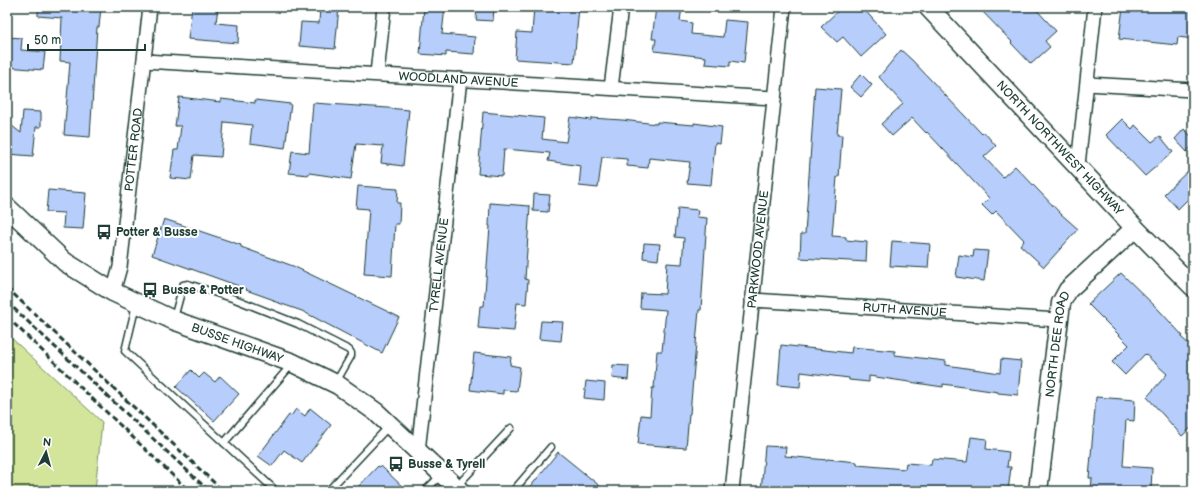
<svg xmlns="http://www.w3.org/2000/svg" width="1200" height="498" font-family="'Balsamiq Sans',sans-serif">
<rect width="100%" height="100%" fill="#fff"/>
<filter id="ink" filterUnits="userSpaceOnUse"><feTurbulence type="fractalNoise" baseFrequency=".025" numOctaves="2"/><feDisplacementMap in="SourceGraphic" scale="8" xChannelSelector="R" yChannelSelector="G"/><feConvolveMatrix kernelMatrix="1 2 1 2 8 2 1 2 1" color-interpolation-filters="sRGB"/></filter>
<g filter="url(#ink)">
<path fill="#d2e59a" stroke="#789167" d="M 7,334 L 102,422 L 95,491 L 7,491 Z"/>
<path fill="#b7cdfc" stroke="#1f3d34" d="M 38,7 L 101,7 L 99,27 L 97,27 L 90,137 L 64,135 L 70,62 L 60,61 L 62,18 L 38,16 Z
M 192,7 L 218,7 L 216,23 L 239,25 L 238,43 L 188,39 Z
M 320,7 L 339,7 L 335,49 L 299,46 L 301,22 L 319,23 Z
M 424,7 L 445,7 L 442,34 L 475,37 L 474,54 L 446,52 L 446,56 L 420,54 Z
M 477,7 L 494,7 L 493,21 L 476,20 Z
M 534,7 L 579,7 L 574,63 L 515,59 L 517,32 L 532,33 Z
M 656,7 L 682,7 L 680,21 L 692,23 L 691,34 L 723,37 L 725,20 L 748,22 L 744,63 L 730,61 L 730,66 L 705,64 L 706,57 L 654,51 L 656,39 L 652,39 Z
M 842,7 L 862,7 L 886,34 L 861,57 L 843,37 L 837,42 L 821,27 Z
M 978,7 L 1034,7 L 1056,31 L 1045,41 L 1050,47 L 1031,64 L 1011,43 L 1012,42 Z
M 1123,7 L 1193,7 L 1193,39 L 1178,37 L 1177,45 L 1119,39 Z
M 7,37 L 22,38 L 21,50 L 45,52 L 43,70 L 7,67 Z
M 901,50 L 912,60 L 982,134 L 984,132 L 996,146 L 984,157 L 1003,177 L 1015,166 L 1061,214 L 1078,229 L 1044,267 L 1020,245 L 1024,240 L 996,211 L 992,215 L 982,205 L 989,198 L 927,132 L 926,133 L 912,118 L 892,136 L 881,124 L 903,104 L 879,77 Z
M 861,74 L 872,85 L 861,97 L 850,87 Z
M 815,87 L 841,89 L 837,135 L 842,135 L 839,177 L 837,177 L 832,236 L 846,237 L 846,240 L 867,242 L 866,262 L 800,258 L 801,234 L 805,234 Z
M 179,97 L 221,102 L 221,99 L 255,103 L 255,100 L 291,104 L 285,148 L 250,143 L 252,125 L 224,122 L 221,157 L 194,155 L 191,180 L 170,178 L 174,150 L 178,150 L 181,126 L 175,126 Z
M 313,103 L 388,108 L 409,110 L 403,166 L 381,163 L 383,146 L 356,144 L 351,179 L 309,173 L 309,175 L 289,173 L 292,151 L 309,153 Z
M 23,111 L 41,112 L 41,127 L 36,127 L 33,156 L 7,154 L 7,122 L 21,133 Z
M 483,112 L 544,118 L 542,139 L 566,142 L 570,117 L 591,120 L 591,118 L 622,120 L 657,124 L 657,122 L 694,125 L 694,123 L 722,127 L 720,144 L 715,143 L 711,185 L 687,183 L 690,162 L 649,158 L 648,168 L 627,166 L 627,159 L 602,157 L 598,188 L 579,186 L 581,166 L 548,161 L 550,153 L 504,149 L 502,176 L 478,174 Z
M 1122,119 L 1132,129 L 1135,125 L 1152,142 L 1160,136 L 1173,152 L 1145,176 L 1106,135 Z
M 1184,129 L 1193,138 L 1193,145 L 1187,152 L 1175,139 Z
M 1193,166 L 1193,194 L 1178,209 L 1164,194 Z
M 358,186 L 398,189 L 397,203 L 400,203 L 399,224 L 395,224 L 392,276 L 364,274 L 369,209 L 356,208 Z
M 48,190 L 86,193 L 83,229 L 63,228 L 64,213 L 46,212 Z
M 534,194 L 550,195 L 548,212 L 533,211 Z
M 490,203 L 530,206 L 525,279 L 528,280 L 526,304 L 517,303 L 514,331 L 478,328 L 480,306 L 484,306 L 490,226 L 489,226 Z
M 678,208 L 698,210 L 697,217 L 707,218 L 701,310 L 699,310 L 696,344 L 690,414 L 689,414 L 686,448 L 638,444 L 641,415 L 650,416 L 652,388 L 654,388 L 657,351 L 662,351 L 666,310 L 640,308 L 641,293 L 665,294 L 667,263 L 682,264 L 684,238 L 675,237 Z
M 164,219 L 241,245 L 241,247 L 293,266 L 399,317 L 382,353 L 302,311 L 273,301 L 274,300 L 246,290 L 247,289 L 152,255 Z
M 892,241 L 930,244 L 928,268 L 890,266 Z
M 644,243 L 660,244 L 658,260 L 643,258 Z
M 974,250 L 988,251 L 984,281 L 956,277 L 959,255 L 973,257 Z
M 1121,273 L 1158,309 L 1183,336 L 1181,337 L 1193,348 L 1193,426 L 1182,436 L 1147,397 L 1167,374 L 1145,354 L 1125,375 L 1112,362 L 1129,345 L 1088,304 Z
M 541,321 L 563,322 L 561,341 L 539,339 Z
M 781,345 L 851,353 L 852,347 L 895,351 L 895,355 L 946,361 L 946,365 L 1000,373 L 1001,359 L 1021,361 L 1018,395 L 998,393 L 998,392 L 943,384 L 943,387 L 869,376 L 869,382 L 849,380 L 849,378 L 801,372 L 800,387 L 778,385 Z
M 474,353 L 511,357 L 510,365 L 520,367 L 517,391 L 503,390 L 503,394 L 470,390 Z
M 613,365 L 629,366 L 628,380 L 612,378 Z
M 191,370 L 199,378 L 204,373 L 215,382 L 220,376 L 239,394 L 214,421 L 176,387 Z
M 586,381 L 605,383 L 604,400 L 584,398 Z
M 1096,397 L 1135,400 L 1134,421 L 1126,420 L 1123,466 L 1152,468 L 1151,491 L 1091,491 L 1092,478 L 1089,478 Z
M 310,408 L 331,425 L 302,463 L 284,450 L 272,466 L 258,456 L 289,415 L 291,416 L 296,409 L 305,416 Z
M 971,437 L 987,439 L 986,449 L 1009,452 L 1007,467 L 1011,467 L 1008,491 L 761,491 L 765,446 L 786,447 L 785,456 L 827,460 L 827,459 L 857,462 L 857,465 L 905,469 L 906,463 L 931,465 L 932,459 L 967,462 Z
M 558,452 L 606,491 L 527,491 Z
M 378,466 L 380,467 L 381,466 L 407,491 L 354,491 Z"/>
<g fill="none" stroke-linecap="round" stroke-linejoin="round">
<defs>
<path id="lane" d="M 136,305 L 125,351 L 276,491
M 174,318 L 183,285 L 188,284 L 235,299 L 298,324 L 349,350 L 351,353 L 351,356 L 336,382
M 224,443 L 292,364
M 457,486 L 511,428
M 328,491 L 389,426
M 425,491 L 441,475
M 513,491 L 551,447"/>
<g id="street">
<path id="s1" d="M 144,61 L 773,98"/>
<path d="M 377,74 L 384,7"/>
<path d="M 1087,84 L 1193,90"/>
<path d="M 611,88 L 621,7"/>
<path d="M 1078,165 L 1095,7"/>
<path id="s2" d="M 113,292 L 120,267 L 150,7"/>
<path id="s3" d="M 752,300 L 1058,320"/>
<path id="s4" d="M 418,451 L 460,79"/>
<path id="s5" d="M 732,491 L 784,7"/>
</g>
<g id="secondary">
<path id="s6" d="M 928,7 L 1135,228 L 1193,287"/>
<path id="s7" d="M 7,207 L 65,262 L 113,292 L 173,320 L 293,363 L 338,385 L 376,412 L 460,491"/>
<path id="s8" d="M 1038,491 L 1061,303 L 1068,290 L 1135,228"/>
</g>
</defs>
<use href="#lane" stroke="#1f3d34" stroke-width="9"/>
<use href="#street" stroke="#1f3d34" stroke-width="16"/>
<use href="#secondary" stroke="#1f3d34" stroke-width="21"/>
<use href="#lane" stroke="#fff" stroke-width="6"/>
<use href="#street" stroke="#fff" stroke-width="13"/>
<use href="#secondary" stroke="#fff" stroke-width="18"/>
<path stroke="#1f3d34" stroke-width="3" stroke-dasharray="6 3" stroke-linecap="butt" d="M 7,288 L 223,491
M 7,302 L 209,491
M 7,317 L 189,491"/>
</g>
</g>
<defs>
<symbol id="bus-bare" viewBox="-9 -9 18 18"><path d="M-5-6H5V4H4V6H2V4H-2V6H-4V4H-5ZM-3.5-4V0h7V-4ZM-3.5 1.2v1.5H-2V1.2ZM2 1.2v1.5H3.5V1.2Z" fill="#1f3d34" stroke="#fff" stroke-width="2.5" paint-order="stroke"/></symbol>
</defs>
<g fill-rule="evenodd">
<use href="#bus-bare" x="93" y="221" width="22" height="22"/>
<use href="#bus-bare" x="139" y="279" width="22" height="22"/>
<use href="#bus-bare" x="385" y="453" width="22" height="22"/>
</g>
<g text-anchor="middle" stroke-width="4" stroke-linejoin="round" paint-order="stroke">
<g font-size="12" fill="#1f3d34" stroke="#fff">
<text dy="4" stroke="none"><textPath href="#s1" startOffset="315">WOODLAND AVENUE</textPath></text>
<text dy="4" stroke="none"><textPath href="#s6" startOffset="193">NORTH NORTHWEST HIGHWAY</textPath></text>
<text dy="4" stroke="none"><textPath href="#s2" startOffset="144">POTTER ROAD</textPath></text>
<text dy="4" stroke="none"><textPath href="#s5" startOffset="243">PARKWOOD AVENUE</textPath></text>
<text dy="4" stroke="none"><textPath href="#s4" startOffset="187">TYRELL AVENUE</textPath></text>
<text dy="4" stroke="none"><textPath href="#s3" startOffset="153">RUTH AVENUE</textPath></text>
<text dy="4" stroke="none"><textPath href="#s7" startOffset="271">BUSSE HIGHWAY</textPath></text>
<text dy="4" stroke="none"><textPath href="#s8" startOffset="148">NORTH DEE ROAD</textPath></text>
</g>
<g font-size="12" font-weight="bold" fill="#1f3d34" stroke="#fff" text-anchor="start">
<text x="116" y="236">Potter &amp; Busse</text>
<text x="162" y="294">Busse &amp; Potter</text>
<text x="408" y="468">Busse &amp; Tyrell</text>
</g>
</g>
<rect width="1200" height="498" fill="none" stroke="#fff" stroke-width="24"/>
<rect x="12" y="12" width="1176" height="474" fill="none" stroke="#1f3d34" stroke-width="1.5" filter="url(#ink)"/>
<g transform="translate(46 452) rotate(6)" stroke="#ffffff" stroke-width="3" paint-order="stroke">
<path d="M0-3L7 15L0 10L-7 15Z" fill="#1f3d34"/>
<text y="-6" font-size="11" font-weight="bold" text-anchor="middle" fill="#1f3d34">N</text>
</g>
<path d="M28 44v6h117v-6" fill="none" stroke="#1f3d34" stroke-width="2"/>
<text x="34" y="44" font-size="12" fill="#1f3d34" stroke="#ffffff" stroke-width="3" paint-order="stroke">50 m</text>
</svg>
